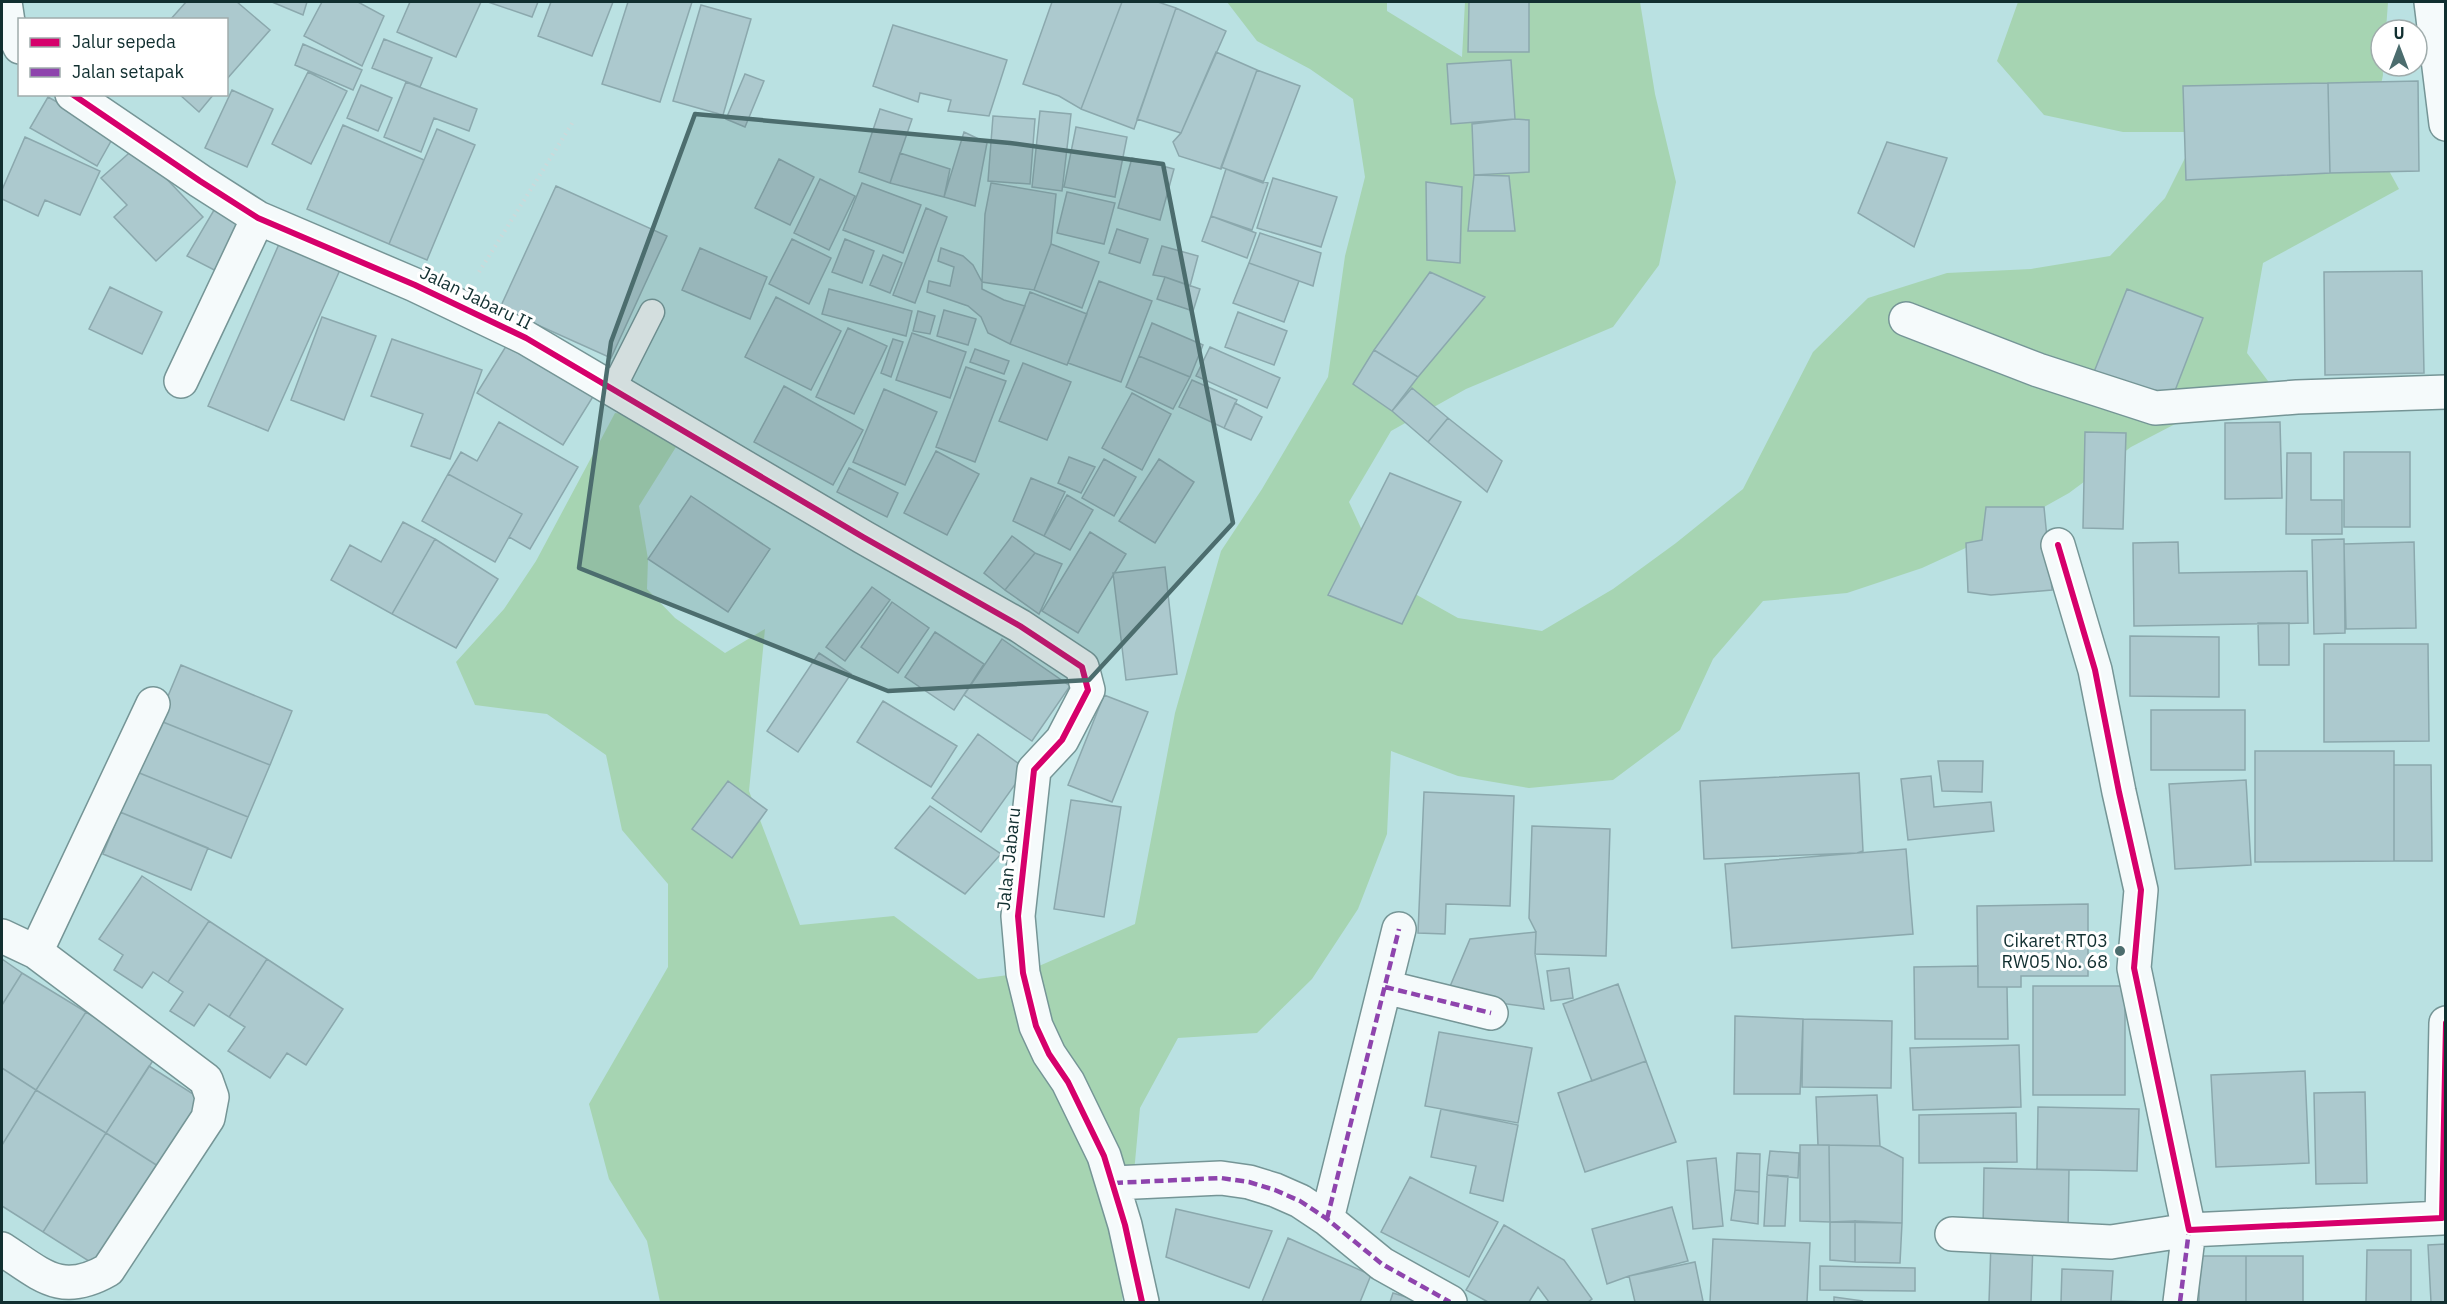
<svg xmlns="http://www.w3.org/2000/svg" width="2447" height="1304" font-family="'IBM Plex Sans',sans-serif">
<rect width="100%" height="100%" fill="#bae1e2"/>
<path fill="#a6d4b2" d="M 1227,2 L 1387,2 L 1387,11 L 1462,57 L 1465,2 L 1640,2 L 1655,94 L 1676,182 L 1659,265 L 1613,327 L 1466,389 L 1391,431 L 1349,502 L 1383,576 L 1458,618 L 1542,631 L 1613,589 L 1676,543 L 1743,489 L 1813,352 L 1868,298 L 1947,273 L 2031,269 L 2110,256 L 2165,198 L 2198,132 L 2123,132 L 2044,115 L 1997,61 L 2018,2 L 2388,2 L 2386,30 L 2381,30 L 2383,75 L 2370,136 L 2399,189 L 2263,263 L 2247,353 L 2274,389 L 2202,410 L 2131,447 L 2069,493 L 1994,535 L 1922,568 L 1847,593 L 1763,601 L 1713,659 L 1680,730 L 1613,780 L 1529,788 L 1458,776 L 1391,751 L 1387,834 L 1358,909 L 1312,979 L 1257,1033 L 1178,1038 L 1140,1108 L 1122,1302 L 660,1302 L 647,1241 L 609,1179 L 589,1104 L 668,967 L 668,884 L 622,830 L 606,755 L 547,714 L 475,705 L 456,662 L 504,609 L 536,561 L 615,413 L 646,417 L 681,439 L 639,506 L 648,559 L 647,589 L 675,618 L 725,653 L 765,629 L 749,791 L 800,925 L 894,916 L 978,979 L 1023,973 L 1135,924 L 1175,713 L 1221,551 L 1262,489 L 1328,377 L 1345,256 L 1365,177 L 1353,99 L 1310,69 L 1257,41 Z"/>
<path fill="#acc9ce" stroke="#8ba8ad" stroke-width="1.5" d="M 186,2 L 237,2 L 270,30 L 226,80 L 226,20 L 170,20 Z
M 272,2 L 307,2 L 303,15 Z
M 322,2 L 358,2 L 384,16 L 362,66 L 304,36 Z
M 410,2 L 481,2 L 456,57 L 397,32 Z
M 488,2 L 538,2 L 532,17 Z
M 551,2 L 613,2 L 592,56 L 538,36 Z
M 628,2 L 692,2 L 660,102 L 602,84 Z
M 1052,2 L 1122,2 L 1081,109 L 1059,96 L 1023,84 Z
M 1122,2 L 1158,2 L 1176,8 L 1134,129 L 1081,109 Z
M 1469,2 L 1529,2 L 1529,52 L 1468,52 Z
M 701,5 L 751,19 L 723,115 L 673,101 Z
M 1176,8 L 1226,31 L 1181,133 L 1137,119 Z
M 893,25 L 1007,60 L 989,116 L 948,111 L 951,100 L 920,93 L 918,102 L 873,86 Z
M 384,39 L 432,58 L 420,87 L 372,68 Z
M 303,44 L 362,70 L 353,90 L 295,65 Z
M 1216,52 L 1257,70 L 1221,169 L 1179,156 L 1173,142 L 1181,133 Z
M 1511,60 L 1515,119 L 1451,124 L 1447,64 Z
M 1257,70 L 1300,86 L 1263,183 L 1221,167 Z
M 308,72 L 347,91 L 311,164 L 272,144 Z
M 745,74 L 764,81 L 745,127 L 726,119 Z
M 2418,81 L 2419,171 L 2330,173 L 2328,83 Z
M 406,82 L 477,109 L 469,131 L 434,118 L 421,152 L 384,137 Z
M 2328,83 L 2330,173 L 2186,180 L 2183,86 Z
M 361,85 L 392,98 L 378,131 L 347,118 Z
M 232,90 L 273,109 L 247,167 L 205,148 Z
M 179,94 L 214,94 L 199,112 Z
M 48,97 L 115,134 L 97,166 L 30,128 Z
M 880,109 L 912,119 L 890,183 L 859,172 Z
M 1040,111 L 1071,114 L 1062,191 L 1032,187 Z
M 993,116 L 1035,119 L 1030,184 L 988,181 Z
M 1515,119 L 1529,120 L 1529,172 L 1474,175 L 1472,124 Z
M 343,125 L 424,160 L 389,244 L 307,209 Z
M 1076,127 L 1127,137 L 1115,197 L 1064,187 Z
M 437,129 L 475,145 L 427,260 L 389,244 Z
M 964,132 L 987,143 L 975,206 L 944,197 Z
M 25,137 L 100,171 L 80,215 L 45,200 L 38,216 L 2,199 L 2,190 Z
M 1887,142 L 1947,158 L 1914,247 L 1858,213 Z
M 136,147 L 203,217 L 156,261 L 114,217 L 127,205 L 101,178 Z
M 900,153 L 950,169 L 944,197 L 890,183 Z
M 1132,158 L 1174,169 L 1160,220 L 1118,208 Z
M 779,159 L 814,177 L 790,225 L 755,208 Z
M 1226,169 L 1268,183 L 1252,230 L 1211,216 Z
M 1474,175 L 1509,176 L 1515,231 L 1468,231 Z
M 1273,178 L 1337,197 L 1321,247 L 1257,228 Z
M 820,179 L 855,196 L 829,250 L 794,233 Z
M 1426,182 L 1462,187 L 1460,263 L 1427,260 Z
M 862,183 L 921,205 L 903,253 L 843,230 Z
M 991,183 L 1056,194 L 1051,244 L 1034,290 L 982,282 L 985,214 Z
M 556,186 L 667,236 L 611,358 L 500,308 Z
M 1067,192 L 1115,203 L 1104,244 L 1057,233 Z
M 217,205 L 247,221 L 222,274 L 187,256 Z
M 926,208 L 947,217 L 915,303 L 893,295 Z
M 1211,216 L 1256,233 L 1247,258 L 1202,241 Z
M 1117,229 L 1148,239 L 1140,263 L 1109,253 Z
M 1260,233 L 1321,253 L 1313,286 L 1249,263 Z
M 283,235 L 344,261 L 268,431 L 208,406 Z
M 792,239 L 831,258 L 809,304 L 769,284 Z
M 845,239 L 874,251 L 862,283 L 832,272 Z
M 1051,244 L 1099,262 L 1082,308 L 1034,290 Z
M 1162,246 L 1198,256 L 1190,286 L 1165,277 L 1153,275 Z
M 700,248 L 767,277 L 750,319 L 682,290 Z
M 941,248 L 963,256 L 973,265 L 982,282 L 982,289 L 1004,300 L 1025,306 L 1010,344 L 988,333 L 981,317 L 968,306 L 927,292 L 929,281 L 950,286 L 954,267 L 938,261 Z
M 883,255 L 902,263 L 890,293 L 870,285 Z
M 1249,263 L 1299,281 L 1284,322 L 1233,303 Z
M 2422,271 L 2424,373 L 2325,375 L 2324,272 Z
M 1430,272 L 1485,297 L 1418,377 L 1374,350 Z
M 1165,277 L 1200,289 L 1193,311 L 1157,299 Z
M 1099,281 L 1152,301 L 1121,382 L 1068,363 Z
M 110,287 L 162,312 L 142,354 L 89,329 Z
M 829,289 L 912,311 L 906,336 L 822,314 Z
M 2127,289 L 2203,318 L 2171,401 L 2094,372 Z
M 1030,292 L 1087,314 L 1067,365 L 1010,344 Z
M 776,297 L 841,331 L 811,390 L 745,357 Z
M 944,310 L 976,319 L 968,345 L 937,336 Z
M 918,311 L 935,316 L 930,334 L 913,331 Z
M 1238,312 L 1287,331 L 1274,365 L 1225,347 Z
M 322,317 L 376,336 L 344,420 L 291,400 Z
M 1152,323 L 1203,345 L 1190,377 L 1139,356 Z
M 848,328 L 887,346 L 854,414 L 816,397 Z
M 912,333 L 966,352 L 950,398 L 896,380 Z
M 392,339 L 482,370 L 450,459 L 411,446 L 423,414 L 371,396 Z
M 893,339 L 903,342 L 891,377 L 881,373 Z
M 508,343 L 594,395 L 563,445 L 477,393 Z
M 1210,347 L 1280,378 L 1267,408 L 1196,376 Z
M 975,349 L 1009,361 L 1004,374 L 970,362 Z
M 1374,350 L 1418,377 L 1392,411 L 1353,384 Z
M 1139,356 L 1190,377 L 1173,409 L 1126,387 Z
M 1023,363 L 1071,382 L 1047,440 L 999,421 Z
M 966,367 L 1006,381 L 975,462 L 936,447 Z
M 1192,380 L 1237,400 L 1224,428 L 1179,407 Z
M 784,386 L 863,430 L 833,485 L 754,442 Z
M 1412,388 L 1448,418 L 1428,442 L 1392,411 Z
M 884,389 L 937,412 L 905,485 L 853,462 Z
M 1132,393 L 1171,414 L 1142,470 L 1102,448 Z
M 1235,403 L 1262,417 L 1251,440 L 1224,428 Z
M 1448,418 L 1502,461 L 1487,492 L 1428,442 Z
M 499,422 L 578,467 L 530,549 L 509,537 L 522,514 L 448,474 L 461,452 L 477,461 Z
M 2280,422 L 2282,498 L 2225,499 L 2225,423 Z
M 2085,432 L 2126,433 L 2123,529 L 2083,528 Z
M 936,451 L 979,474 L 947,535 L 904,513 Z
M 2344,452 L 2410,452 L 2410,527 L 2344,527 Z
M 2287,453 L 2311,453 L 2311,500 L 2342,500 L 2342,534 L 2286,534 Z
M 1069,457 L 1095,467 L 1081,493 L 1058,483 Z
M 1104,459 L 1136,477 L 1114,516 L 1082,498 Z
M 1159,459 L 1194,482 L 1155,543 L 1119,521 Z
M 849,468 L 898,493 L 887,517 L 837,492 Z
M 1390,473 L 1461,502 L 1402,624 L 1328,595 Z
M 448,474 L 522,514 L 495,562 L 422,521 Z
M 1031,478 L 1065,492 L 1044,536 L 1013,521 Z
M 1067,495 L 1093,510 L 1070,550 L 1044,536 Z
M 691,496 L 770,549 L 728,612 L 648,559 Z
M 1986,507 L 2044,507 L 2052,590 L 1991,595 L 1968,592 L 1966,543 L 1982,540 Z
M 403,522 L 435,539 L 392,614 L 331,580 L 350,545 L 381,562 Z
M 1090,532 L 1126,554 L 1078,633 L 1042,611 Z
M 1012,536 L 1035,553 L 1005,590 L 984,573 Z
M 435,539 L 498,579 L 456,648 L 392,614 Z
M 2344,539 L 2345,633 L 2314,634 L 2312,540 Z
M 2178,542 L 2179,573 L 2307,571 L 2308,623 L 2134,626 L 2133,543 Z
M 2414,542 L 2416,628 L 2346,629 L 2344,544 Z
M 1035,553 L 1062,564 L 1039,614 L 1005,590 Z
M 1165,567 L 1177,674 L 1126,680 L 1113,573 Z
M 872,587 L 890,600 L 845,661 L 826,647 Z
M 892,602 L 929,628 L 898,673 L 861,647 Z
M 2258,623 L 2289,623 L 2289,665 L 2259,665 Z
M 935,632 L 984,664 L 954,710 L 905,677 Z
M 2130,636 L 2219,637 L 2219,697 L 2130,696 Z
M 1002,639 L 1070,686 L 1032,741 L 964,695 Z
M 2324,644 L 2428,644 L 2429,741 L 2324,742 Z
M 819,653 L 851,674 L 798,752 L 767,731 Z
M 181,665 L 292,711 L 270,765 L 158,720 Z
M 1104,695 L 1148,712 L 1112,802 L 1068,785 Z
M 883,701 L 957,746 L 931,787 L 857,742 Z
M 2151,710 L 2245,710 L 2245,770 L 2151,770 Z
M 158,720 L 270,765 L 248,817 L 137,772 Z
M 978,734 L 1026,769 L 981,832 L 932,798 Z
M 2255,751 L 2394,751 L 2394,861 L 2255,862 Z
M 1938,761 L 1983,761 L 1982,792 L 1942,791 Z
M 2394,765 L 2431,765 L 2432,861 L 2394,861 Z
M 137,772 L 248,817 L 231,858 L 120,812 Z
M 1859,773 L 1863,851 L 1857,853 L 1704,859 L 1700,781 Z
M 1931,776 L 1934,807 L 1991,802 L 1994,831 L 1908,840 L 1901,779 Z
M 2246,780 L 2251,865 L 2175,869 L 2169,784 Z
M 728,781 L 767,810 L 732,858 L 692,829 Z
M 1424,792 L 1514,796 L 1510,906 L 1446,904 L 1445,934 L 1418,933 Z
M 1071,800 L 1121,807 L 1104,917 L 1054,909 Z
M 930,806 L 1001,854 L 965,894 L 895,848 Z
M 120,812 L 208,848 L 191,890 L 103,854 Z
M 1532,826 L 1610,829 L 1606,956 L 1535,954 L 1536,932 L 1529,918 Z
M 1906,849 L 1913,934 L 1732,948 L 1725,864 Z
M 142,876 L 209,921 L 168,982 L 153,972 L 142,988 L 114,970 L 123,955 L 99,939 Z
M 2088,904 L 2088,976 L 2021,976 L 2021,987 L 1978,987 L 1977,906 Z
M 209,921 L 267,959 L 229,1017 L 209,1004 L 194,1026 L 170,1011 L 183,992 L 168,982 Z
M 1536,932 L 1535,954 L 1544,1009 L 1446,996 L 1470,939 Z
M 2,959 L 22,973 L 2,1005 Z
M 267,959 L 343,1009 L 306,1065 L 287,1053 L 270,1078 L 228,1051 L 245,1027 L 229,1017 Z
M 1978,966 L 1978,987 L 2007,987 L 2008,1039 L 1915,1039 L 1914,967 Z
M 1569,968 L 1573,998 L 1551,1001 L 1547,971 Z
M 22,973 L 86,1012 L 36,1090 L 2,1068 L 2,1005 Z
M 1618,984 L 1646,1061 L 1592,1081 L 1563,1004 Z
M 2033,986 L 2125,986 L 2125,1095 L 2033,1095 Z
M 86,1012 L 156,1056 L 106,1133 L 36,1090 Z
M 1735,1016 L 1803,1019 L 1800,1094 L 1734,1094 Z
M 1803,1019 L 1892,1021 L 1891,1088 L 1802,1087 Z
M 1439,1032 L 1532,1048 L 1518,1123 L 1425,1106 Z
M 2019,1045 L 2021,1107 L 1913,1110 L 1910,1048 Z
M 1646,1061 L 1676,1142 L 1585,1172 L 1558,1093 Z
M 149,1066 L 201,1099 L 158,1166 L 106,1133 Z
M 2,1068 L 36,1090 L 2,1145 Z
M 2305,1071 L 2309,1163 L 2216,1167 L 2211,1075 Z
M 36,1090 L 106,1133 L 43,1232 L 2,1206 L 2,1145 Z
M 2365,1092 L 2367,1183 L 2316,1184 L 2314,1093 Z
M 1877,1095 L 1880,1146 L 1818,1145 L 1816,1097 Z
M 2038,1107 L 2139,1109 L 2137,1171 L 2037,1169 Z
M 1441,1109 L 1518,1125 L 1503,1201 L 1470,1193 L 1476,1166 L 1431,1157 Z
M 2016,1113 L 2017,1162 L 1919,1163 L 1919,1115 Z
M 106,1133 L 158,1166 L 95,1265 L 43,1232 Z
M 1800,1145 L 1829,1145 L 1830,1222 L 1800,1221 Z
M 1829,1145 L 1880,1146 L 1903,1158 L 1902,1223 L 1830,1222 Z
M 1770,1151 L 1799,1153 L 1798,1178 L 1767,1175 Z
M 1737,1153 L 1760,1154 L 1759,1192 L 1735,1190 Z
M 1716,1158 L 1723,1226 L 1693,1229 L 1687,1161 Z
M 1984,1168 L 2069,1170 L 2068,1232 L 1983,1230 Z
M 1767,1175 L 1788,1176 L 1785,1226 L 1764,1226 Z
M 1410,1177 L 1498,1222 L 1469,1277 L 1381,1232 Z
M 1735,1190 L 1759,1192 L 1758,1224 L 1731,1220 Z
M 1672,1207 L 1688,1261 L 1629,1276 L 1607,1284 L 1592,1229 Z
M 1176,1209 L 1272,1231 L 1249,1288 L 1166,1257 Z
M 1855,1221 L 1855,1262 L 1830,1260 L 1830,1222 Z
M 1855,1221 L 1902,1223 L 1900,1263 L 1855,1262 Z
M 1504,1225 L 1564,1260 L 1592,1299 L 1588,1302 L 1549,1302 L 1538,1287 L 1529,1302 L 1488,1302 L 1466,1290 Z
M 1288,1238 L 1371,1275 L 1360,1302 L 1262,1302 Z
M 1713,1239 L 1810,1243 L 1807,1302 L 1710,1302 Z
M 1991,1242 L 2033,1243 L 2031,1302 L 1989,1302 Z
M 2446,1244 L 2446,1302 L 2431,1302 L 2428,1245 Z
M 2367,1250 L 2411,1250 L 2411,1302 L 2366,1302 Z
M 2199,1256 L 2246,1256 L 2246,1302 L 2253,1302 L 2199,1302 Z
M 2246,1256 L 2303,1256 L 2303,1302 L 2246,1302 Z
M 1695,1262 L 1703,1301 L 1635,1302 L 1629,1276 Z
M 1820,1266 L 1915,1268 L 1915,1291 L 1820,1290 Z
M 2062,1269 L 2113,1271 L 2111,1301 L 2152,1302 L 2061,1302 Z
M 1393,1293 L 1422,1302 L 1390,1302 Z
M 1834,1297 L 1863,1301 L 1834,1302 Z"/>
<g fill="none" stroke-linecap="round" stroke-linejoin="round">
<defs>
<path id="lane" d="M 613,389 L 652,312"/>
<path id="street" d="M 5,2 L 8,22 L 20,47
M 2431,2 L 2446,124
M 72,94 L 200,181 L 258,218 L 415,285 L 526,338 L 863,537 L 1020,626 L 1082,667 L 1088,690 L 1062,740 L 1034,770 L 1018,916 L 1023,973 L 1036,1026 L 1049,1054 L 1068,1082 L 1104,1156 L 1125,1225 L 1142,1302
M 1906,319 L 2038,370 L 2155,408 L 2297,397 L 2446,392
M 181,381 L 258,218
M 2058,545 L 2095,670 L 2119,792 L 2141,890 L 2134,968 L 2189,1230 L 2442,1218 L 2446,1023
M 2,936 L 36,952 L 206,1080 L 212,1097 L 208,1118 L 108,1270 C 61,1297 42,1275 2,1249
M 36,952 L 153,704
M 1385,987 L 1491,1013
M 1114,1183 L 1221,1178 L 1249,1182 L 1275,1190 L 1300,1201 L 1327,1219 L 1382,1264 L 1450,1302
M 1327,1219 L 1399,929
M 1952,1234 L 2111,1242 L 2189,1230 L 2180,1302"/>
</defs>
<use href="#lane" stroke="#759596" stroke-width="27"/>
<use href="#street" stroke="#759596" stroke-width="36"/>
<path stroke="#cdd9da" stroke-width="4" stroke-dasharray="1.5 4.5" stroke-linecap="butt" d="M 479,272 L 573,122"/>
<use href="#lane" stroke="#f5fafb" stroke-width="24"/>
<use href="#street" stroke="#f5fafb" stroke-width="33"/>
<path stroke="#8e44ad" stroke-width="4.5" stroke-dasharray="9 4.5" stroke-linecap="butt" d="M 1385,987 L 1491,1013
M 1114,1183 L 1221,1178 L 1249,1182 L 1275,1190 L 1300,1201 L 1327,1219 L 1382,1264 L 1450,1302
M 1327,1219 L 1399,929
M 2180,1302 L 2189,1230"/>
<defs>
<path id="cycleway" d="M 72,94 L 200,181 L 258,218 L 415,285 L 526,338 L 863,537 L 1020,626 L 1082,667 L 1088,690 L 1062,740 L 1034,770 L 1018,916 L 1023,973 L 1036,1026 L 1049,1054 L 1068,1082 L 1104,1156 L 1125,1225 L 1142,1302
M 2058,545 L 2095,670 L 2119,792 L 2141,890 L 2134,968 L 2189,1230 L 2442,1218 L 2446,1023"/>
</defs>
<use href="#cycleway" stroke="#fff" stroke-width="10"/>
<use href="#cycleway" stroke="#d6006c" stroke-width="6"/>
</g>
<path fill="#4c6d6e" fill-opacity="0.2" stroke="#4c6d6e" stroke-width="4.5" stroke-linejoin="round" d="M 695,114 L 1010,143 L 1163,164 L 1233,523 L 1089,680 L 888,691 L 579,568 L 611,342 Z"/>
<circle fill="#4c6d6e" stroke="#fff" stroke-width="2" cx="2120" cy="951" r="6"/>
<g text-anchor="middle" stroke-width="6" stroke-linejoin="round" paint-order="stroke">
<g font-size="18" fill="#112f30" stroke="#fff">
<text transform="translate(476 298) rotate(26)" y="6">Jalan Jabaru II</text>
<text transform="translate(1009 859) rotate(-84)" y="6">Jalan Jabaru</text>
</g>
<g font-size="18" fill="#112f30" stroke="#fff" text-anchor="end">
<text x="2108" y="947">Cikaret RT03<tspan x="2108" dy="21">RW05 No. 68</tspan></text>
</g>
</g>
<rect width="2447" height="1304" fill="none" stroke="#112f30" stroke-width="6"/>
<rect x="18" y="18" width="210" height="78" fill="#ffffff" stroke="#a0acac" stroke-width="1.5"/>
<rect x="30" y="38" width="30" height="9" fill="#d6006c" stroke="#a0acac" stroke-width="1.5"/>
<text x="72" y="48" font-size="18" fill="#112f30">Jalur sepeda</text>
<rect x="30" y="68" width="30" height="9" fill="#8e44ad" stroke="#a0acac" stroke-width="1.5"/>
<text x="72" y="78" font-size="18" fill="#112f30">Jalan setapak</text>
<g transform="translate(2399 48)"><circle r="28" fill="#ffffff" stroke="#a0acac" stroke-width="1.5"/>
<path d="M0-4.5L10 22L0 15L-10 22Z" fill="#4c6d6e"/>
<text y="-9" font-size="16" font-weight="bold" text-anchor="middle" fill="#112f30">U</text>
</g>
</svg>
